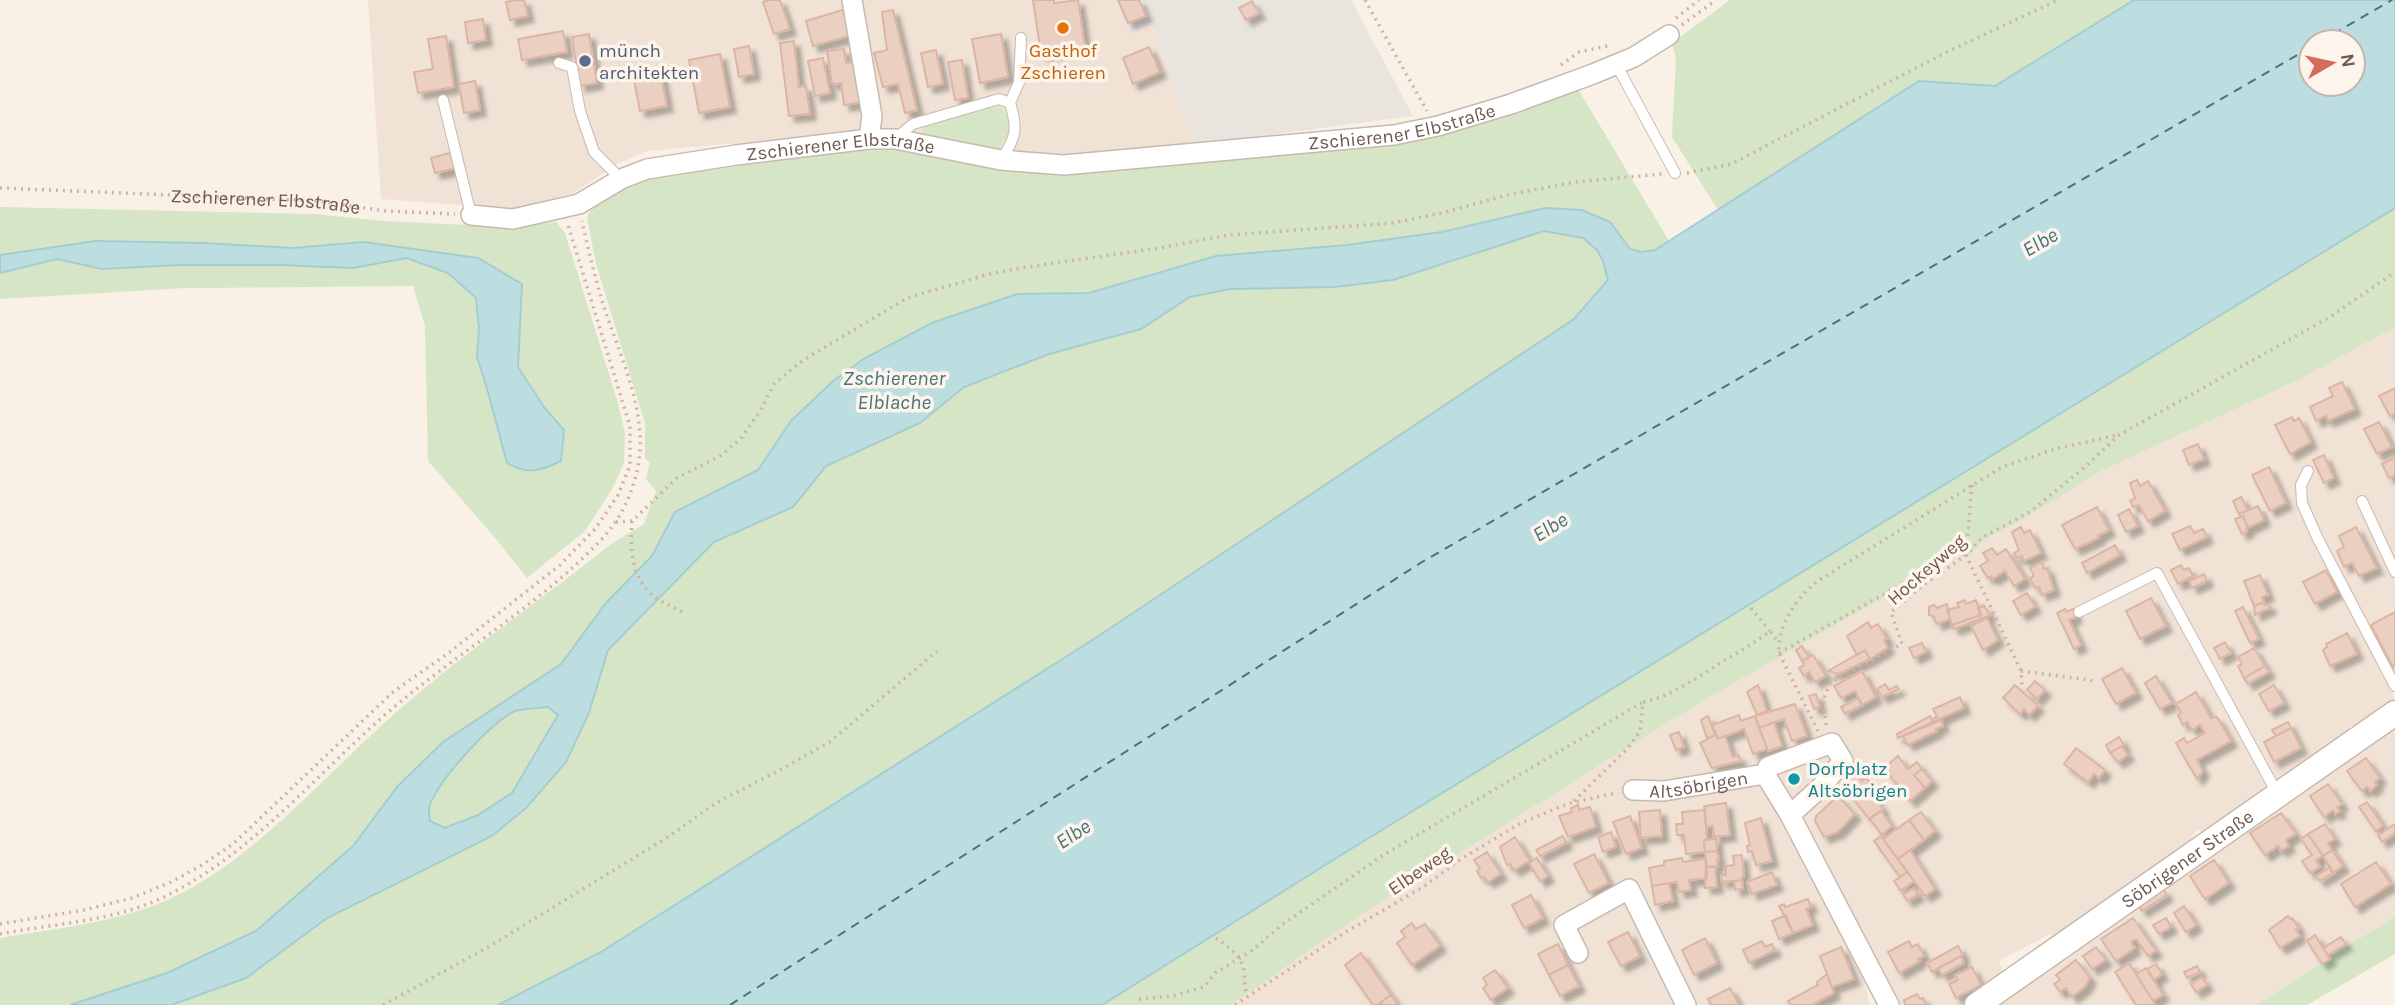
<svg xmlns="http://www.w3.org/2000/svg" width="2395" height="1005" font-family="Karla,sans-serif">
<defs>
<filter id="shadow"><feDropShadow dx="6" dy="6" stdDeviation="2" flood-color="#0004"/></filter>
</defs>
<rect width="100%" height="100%" fill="#f9f0e6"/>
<path fill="#f0e2d5" d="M 368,0 L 1117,0 L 1131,34 L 1150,23 L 1196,145 L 1046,165 L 839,134 L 647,151 L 619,163 L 573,193 L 515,209 L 381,199 Z
M 2395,327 L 2395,691 L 2392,693 L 2395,700 L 2358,728 L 2354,724 L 2349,727 L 2350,734 L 2278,785 L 2274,780 L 2267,784 L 2266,793 L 2204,833 L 2197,830 L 2192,836 L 2196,839 L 2056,935 L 2048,935 L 1999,961 L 2005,978 L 1965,1005 L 1898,1005 L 1853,956 L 1865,984 L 1870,1005 L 1231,1005 L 1355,919 L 1699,703 L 1958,555 L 1969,557 L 1983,540 L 2017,523 L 2103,470 L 2296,381 Z
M 2395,723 L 2395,916 L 2256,1005 L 1985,1005 Z"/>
<path fill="#eae4df" d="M 1117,0 L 1351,0 L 1413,116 L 1196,145 L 1150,23 L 1131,35 Z"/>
<path fill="#d5e5c6" d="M 1730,0 L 2134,0 L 1995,87 L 1919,82 L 1718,210 L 1672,137 L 1676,59 L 1672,43 Z
M 1578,89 L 1669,241 L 1655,250 L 1641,252 L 1630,249 L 1609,222 L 1545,208 L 1442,232 L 1347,245 L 1128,283 L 1088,293 L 1017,294 L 932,323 L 865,358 L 833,381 L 791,421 L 758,470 L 675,512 L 652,555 L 606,603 L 561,664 L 443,742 L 398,786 L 353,846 L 256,931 L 167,973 L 70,1005 L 0,1005 L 0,938 C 65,927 135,921 193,887 C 271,842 334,766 401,708 C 468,650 541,600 610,545 L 644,524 L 656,491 L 646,479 L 650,462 L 645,459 L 645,423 L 596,264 L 587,218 L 594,202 L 631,181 L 706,167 L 881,148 L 953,156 L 1036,170 L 1394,140 Z
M 1000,107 C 1015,123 1011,138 994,150 L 924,138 L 921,133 L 925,126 L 981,109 Z
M 0,207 L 314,214 L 384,221 L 507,227 L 556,222 L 565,233 L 617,400 L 625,433 L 624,463 L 612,489 L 585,531 L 527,578 L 497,540 L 428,461 L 425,326 L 413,286 L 185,288 L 0,299 Z
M 2395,208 L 2395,327 L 2296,381 L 2103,470 L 2017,523 L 1983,540 L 1969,557 L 1958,555 L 1699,703 L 1355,919 L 1231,1005 L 1102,1005 L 1346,852 Z
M 1544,231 C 1585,238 1597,236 1608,280 L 1574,319 L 1097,637 L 601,952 L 498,1005 L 171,1005 L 246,978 L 327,918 L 492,836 L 526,808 L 589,713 L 608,651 L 715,542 L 793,507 L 825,466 L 920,423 L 964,387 L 1049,354 L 1140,329 L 1190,297 L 1230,289 L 1334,287 L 1443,265 Z
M 548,707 L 558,715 L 512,793 L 478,815 L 445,829 L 430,821 C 429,815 428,809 430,804 C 441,779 490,722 516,711 C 524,708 539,708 548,707 Z
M 2395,916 L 2395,954 L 2307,1005 L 2256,1005 Z"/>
<path fill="#bddee0" stroke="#a5cdd1" stroke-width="2" fill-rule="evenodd" d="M 2134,0 L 2395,0 L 2395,208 L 1346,852 L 1102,1005 L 498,1005 L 601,952 L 1097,637 L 1574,319 L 1608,280 L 1603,261 L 1597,250 L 1583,238 L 1544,231 L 1393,280 L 1334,287 L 1230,289 L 1190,297 L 1141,329 L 1049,354 L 964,387 L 920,423 L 826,466 L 793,507 L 714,542 L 608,650 L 589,713 L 566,762 L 526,808 L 492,836 L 327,918 L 246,978 L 171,1005 L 70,1005 L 167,973 L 256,931 L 353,846 L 398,786 L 443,742 L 561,664 L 606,603 L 652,556 L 675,512 L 758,470 L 791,421 L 833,381 L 865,358 L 932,323 L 1017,294 L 1089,293 L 1216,256 L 1347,245 L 1442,232 L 1545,208 L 1582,210 L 1610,222 L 1630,249 L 1641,252 L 1655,250 L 1919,81 L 1995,86 ZM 2311,42 L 2353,42 L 2353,84 L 2311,84 ZM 548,707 L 558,715 L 512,793 L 478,815 L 445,828 L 430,821 C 429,815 428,809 430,804 C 441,778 490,723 515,711 C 524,708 538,708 548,707 Z
M 95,241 L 203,243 L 293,248 L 364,242 L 478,258 L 522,284 L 518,367 L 544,407 L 564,430 L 561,461 C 540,471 528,475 507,463 L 488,392 L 477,357 L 479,328 L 476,298 L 448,273 L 407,258 L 353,268 L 279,265 L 178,265 L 102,269 L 57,259 L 0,273 L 0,255 Z"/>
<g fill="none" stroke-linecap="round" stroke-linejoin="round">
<path stroke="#47757a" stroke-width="2" stroke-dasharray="9 7" stroke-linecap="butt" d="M 2319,42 L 2392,0
M 730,1005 L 1422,562 L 2311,47"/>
</g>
<path fill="#ebcfc1" stroke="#dcb5a4" stroke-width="2" filter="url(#shadow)" d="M 515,0 L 524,0 L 528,16 L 510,20 L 506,2 Z
M 769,0 L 780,0 L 790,29 L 774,34 L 763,2 Z
M 1033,0 L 1054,0 L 1054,3 L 1078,0 L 1085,47 L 1041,54 Z
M 1118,0 L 1139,0 L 1146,16 L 1128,23 Z
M 1252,1 L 1259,13 L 1246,20 L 1239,8 Z
M 846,9 L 853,35 L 813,46 L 806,21 Z
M 893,10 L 917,110 L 905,113 L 898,84 L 883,87 L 874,53 L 887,50 L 882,12 Z
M 483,19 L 486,40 L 468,43 L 465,22 Z
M 563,31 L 567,52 L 522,60 L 518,39 Z
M 589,34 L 597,83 L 580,86 L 572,37 Z
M 1001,34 L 1008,77 L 980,83 L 972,39 Z
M 446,36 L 454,87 L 418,93 L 414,72 L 433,69 L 428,39 Z
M 794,41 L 799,87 L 806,86 L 810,114 L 789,116 L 780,43 Z
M 749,46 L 754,74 L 739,77 L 734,49 Z
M 1149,47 L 1160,72 L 1133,84 L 1123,58 Z
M 844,49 L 846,63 L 858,61 L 864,102 L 844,105 L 841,83 L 832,84 L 827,51 Z
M 936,50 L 943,84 L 928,87 L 921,53 Z
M 720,54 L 730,107 L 699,113 L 689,60 Z
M 823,58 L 830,93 L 815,96 L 808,61 Z
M 962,60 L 968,98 L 955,100 L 948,62 Z
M 660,70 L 667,106 L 640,111 L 633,75 Z
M 475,81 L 480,110 L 464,113 L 459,84 Z
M 453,152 L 457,168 L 435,173 L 431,158 Z
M 2342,382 L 2355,409 L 2328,421 L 2326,416 L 2316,421 L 2310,407 L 2333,396 L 2329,388 Z
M 2395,388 L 2395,413 L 2390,416 L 2379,396 Z
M 2292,417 L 2294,421 L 2299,418 L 2311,442 L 2290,454 L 2275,425 Z
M 2379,422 L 2392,447 L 2377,454 L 2364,429 Z
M 2198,444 L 2204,459 L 2189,465 L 2183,450 Z
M 2324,455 L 2334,478 L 2324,483 L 2313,460 Z
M 2395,457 L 2395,475 L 2389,478 L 2382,464 Z
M 2269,467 L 2286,503 L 2270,511 L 2252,475 Z
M 2137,480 L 2140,486 L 2148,481 L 2165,511 L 2148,521 L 2139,505 L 2133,507 L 2130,501 L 2135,498 L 2130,483 Z
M 2241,497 L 2248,510 L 2239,514 L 2233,501 Z
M 2258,506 L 2264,520 L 2248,528 L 2243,516 L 2240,517 L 2239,514 Z
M 2097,507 L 2109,530 L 2098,536 L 2099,538 L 2075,549 L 2062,525 Z
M 2129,509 L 2138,526 L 2126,532 L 2118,515 Z
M 2243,516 L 2248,528 L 2246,529 L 2247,531 L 2242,534 L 2235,519 Z
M 2190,526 L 2194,533 L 2203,529 L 2207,537 L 2180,550 L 2172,534 Z
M 2021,527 L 2024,533 L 2030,530 L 2041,553 L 2024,561 L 2022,556 L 2017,558 L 2014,553 L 2019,550 L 2012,532 Z
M 2356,527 L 2377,568 L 2359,576 L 2352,563 L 2344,567 L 2337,551 L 2344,547 L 2339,536 Z
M 2115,545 L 2120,555 L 2087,573 L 2082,563 Z
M 1992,548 L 1997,555 L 2006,549 L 2025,579 L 2014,586 L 2005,571 L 1993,579 L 1991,576 L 1988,578 L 1980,566 L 1988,561 L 1983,553 Z
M 2042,562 L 2044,569 L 2047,568 L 2054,590 L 2042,595 L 2039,587 L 2035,588 L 2030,578 L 2034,576 L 2030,568 Z
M 2181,565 L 2184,570 L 2189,568 L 2193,576 L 2178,584 L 2171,570 Z
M 2326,570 L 2337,592 L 2315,604 L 2303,582 Z
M 2204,574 L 2207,581 L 2192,588 L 2189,581 Z
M 2260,575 L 2268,595 L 2262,597 L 2264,602 L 2254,606 L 2244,581 Z
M 2027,593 L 2035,607 L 2021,615 L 2013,601 Z
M 2151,598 L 2166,626 L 2140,639 L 2126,611 Z
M 1965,600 L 1966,604 L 1976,600 L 1981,615 L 1952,625 L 1947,610 L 1959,607 L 1957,603 Z
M 2264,602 L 2265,605 L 2269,604 L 2270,608 L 2255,615 L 2254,606 Z
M 1947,604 L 1950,619 L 1937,624 L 1934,617 L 1929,615 L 1929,607 L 1934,605 L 1937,608 Z
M 1984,606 L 1990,615 L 1981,619 L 1978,608 Z
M 2243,607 L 2259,639 L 2250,643 L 2235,611 Z
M 2065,609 L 2066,612 L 2073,609 L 2076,617 L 2069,620 L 2081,645 L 2074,649 L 2057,613 Z
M 2395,612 L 2395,665 L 2393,667 L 2371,625 Z
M 1980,615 L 1981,619 L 1954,629 L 1952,625 Z
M 1987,618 L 1998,640 L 1983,650 L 1971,626 Z
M 1868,622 L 1871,628 L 1878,624 L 1887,639 L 1884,640 L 1888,648 L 1870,659 L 1865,650 L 1857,655 L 1847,636 Z
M 2347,633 L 2357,654 L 2330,666 L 2323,650 L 2327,647 L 2326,644 Z
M 2225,642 L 2231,653 L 2220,659 L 2214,648 Z
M 1922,643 L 1926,652 L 1914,658 L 1909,648 Z
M 1802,646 L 1809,657 L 1802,661 L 1796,650 Z
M 2254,648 L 2265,666 L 2244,678 L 2238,666 L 2242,664 L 2238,657 Z
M 1865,650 L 1870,659 L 1838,674 L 1828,671 Z
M 1813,655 L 1826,676 L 1815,682 L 1809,672 L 1804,676 L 1799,668 L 1804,665 L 1802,661 Z
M 2265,666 L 2269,672 L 2248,684 L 2244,678 Z
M 2122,668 L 2136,693 L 2116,704 L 2102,679 Z
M 1862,671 L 1876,697 L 1862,705 L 1855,691 L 1841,698 L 1834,686 Z
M 2156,676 L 2172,703 L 2160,709 L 2145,683 Z
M 2035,681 L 2045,690 L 2037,699 L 2027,690 Z
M 1885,684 L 1889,690 L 1897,686 L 1899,689 L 1882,697 L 1877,689 Z
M 1758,685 L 1767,711 L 1757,715 L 1747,692 Z
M 2015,685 L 2038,706 L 2029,715 L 2024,709 L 2020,714 L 2003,698 Z
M 2274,685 L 2284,703 L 2269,711 L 2259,694 Z
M 2196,692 L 2211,718 L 2217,717 L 2231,741 L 2197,760 L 2203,771 L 2197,779 L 2176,743 L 2184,738 L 2187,743 L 2205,733 L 2200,725 L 2192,730 L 2187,722 L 2183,725 L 2178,715 L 2181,713 L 2176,704 Z
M 1816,694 L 1820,707 L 1814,709 L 1809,696 Z
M 1960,697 L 1964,708 L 1933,722 L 1932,719 L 1937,717 L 1933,709 Z
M 1858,698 L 1862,705 L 1845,714 L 1841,707 Z
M 1795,704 L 1807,736 L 1792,741 L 1784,719 L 1759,728 L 1755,716 Z
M 1739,715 L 1741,721 L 1755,716 L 1767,749 L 1753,754 L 1744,729 L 1718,739 L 1712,725 Z
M 1708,716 L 1715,735 L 1707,738 L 1701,720 Z
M 1930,716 L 1933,722 L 1898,738 L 1897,734 Z
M 1941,720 L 1943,726 L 1936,729 L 1937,731 L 1908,745 L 1903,736 Z
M 1774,722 L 1782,746 L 1768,751 L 1759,728 Z
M 2288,722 L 2291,728 L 2276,736 L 2272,730 Z
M 2291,728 L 2301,748 L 2274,762 L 2264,742 Z
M 1679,732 L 1684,747 L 1676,750 L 1670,735 Z
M 1715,735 L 1718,739 L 1725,736 L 1733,757 L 1738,755 L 1741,761 L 1712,768 L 1700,743 Z
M 2119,737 L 2124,745 L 2110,753 L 2106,745 Z
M 2122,746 L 2128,755 L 2118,762 L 2110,753 Z
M 2076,748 L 2105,770 L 2099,778 L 2094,774 L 2088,782 L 2064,764 Z
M 1898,756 L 1908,769 L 1917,762 L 1922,769 L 1914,775 L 1925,788 L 1910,801 L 1884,768 Z
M 2366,758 L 2380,778 L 2375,782 L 2377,785 L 2370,791 L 2367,787 L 2362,791 L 2347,771 Z
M 1922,769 L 1932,781 L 1925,788 L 1914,775 Z
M 1853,771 L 1862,781 L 1866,778 L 1873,786 L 1868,789 L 1883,809 L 1869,819 L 1842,784 Z
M 2328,784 L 2342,804 L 2337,807 L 2340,811 L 2335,814 L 2333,810 L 2324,817 L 2310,796 Z
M 1838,796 L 1855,814 L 1838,832 L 1824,837 L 1815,821 L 1816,816 Z
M 2367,802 L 2383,826 L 2376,831 L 2359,807 Z
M 1726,803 L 1730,835 L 1714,837 L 1713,826 L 1706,827 L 1704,806 Z
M 1578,805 L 1579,810 L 1590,807 L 1596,827 L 1568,837 L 1559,816 L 1572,812 L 1571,808 Z
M 1660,810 L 1662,836 L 1641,838 L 1639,812 Z
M 1705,810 L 1707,840 L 1704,840 L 1705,852 L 1686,854 L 1684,835 L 1677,835 L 1676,824 L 1683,824 L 1682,812 Z
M 1881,811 L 1892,826 L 1882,835 L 1870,819 Z
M 1921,812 L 1935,831 L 1924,840 L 1909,820 Z
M 2281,813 L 2296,834 L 2286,840 L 2289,846 L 2281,851 L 2278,846 L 2265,855 L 2250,833 Z
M 1630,816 L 1642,848 L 1626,854 L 1613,822 Z
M 1761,818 L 1772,861 L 1756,865 L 1752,851 L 1748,852 L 1747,846 L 1750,845 L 1745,823 Z
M 1909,820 L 1924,840 L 1898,859 L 1883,839 Z
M 2325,824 L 2335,839 L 2328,843 L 2332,850 L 2323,856 L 2308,834 Z
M 2395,824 L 2395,833 L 2382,842 L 2378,835 Z
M 1611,832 L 1616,847 L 1603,852 L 1598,837 Z
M 2308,834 L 2323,856 L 2316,860 L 2320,867 L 2310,873 L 2302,861 L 2312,855 L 2301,839 Z
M 1563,836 L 1566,843 L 1540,856 L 1536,850 Z
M 1881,836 L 1907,872 L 1900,877 L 1874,841 Z
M 1515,837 L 1530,861 L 1514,870 L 1510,864 L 1507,865 L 1500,847 Z
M 1716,839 L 1717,851 L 1705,852 L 1704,840 Z
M 1910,850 L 1935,889 L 1925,896 L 1898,859 Z
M 2332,850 L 2343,866 L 2333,873 L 2323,856 Z
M 1717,851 L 1719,860 L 1717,860 L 1718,866 L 1706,867 L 1705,852 Z
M 1487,852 L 1501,874 L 1488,882 L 1484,877 L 1481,878 L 1477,871 L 1480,869 L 1474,860 Z
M 1594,854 L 1609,883 L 1589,893 L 1574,864 Z
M 1742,855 L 1744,877 L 1742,877 L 1742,880 L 1722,882 L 1721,875 L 1726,875 L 1726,866 L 1734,865 L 1733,856 Z
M 1537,858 L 1548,876 L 1540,881 L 1529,863 Z
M 1682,858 L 1683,862 L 1706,859 L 1707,878 L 1689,880 L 1691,890 L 1679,892 L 1677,882 L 1652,886 L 1649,868 L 1664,865 L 1664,861 Z
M 2214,860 L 2229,883 L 2205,899 L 2190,876 Z
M 2376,862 L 2391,884 L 2355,907 L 2341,884 Z
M 1706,867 L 1715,867 L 1717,887 L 1705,888 Z
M 2330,867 L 2333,873 L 2320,881 L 2316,876 Z
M 1772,872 L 1777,885 L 1752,894 L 1747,882 Z
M 1907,872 L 1914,881 L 1901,891 L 1894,881 Z
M 1742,880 L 1743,889 L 1735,890 L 1734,881 Z
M 1669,883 L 1673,901 L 1655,905 L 1652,886 Z
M 1914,888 L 1918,895 L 1907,901 L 1903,894 Z
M 2163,889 L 2167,895 L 2142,911 L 2138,905 Z
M 1531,895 L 1543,918 L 1524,928 L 1512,905 Z
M 1808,899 L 1811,907 L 1806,909 L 1813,925 L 1793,933 L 1779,906 L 1784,904 L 1785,907 Z
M 2184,906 L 2196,925 L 2186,932 L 2174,913 Z
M 1786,915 L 1793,933 L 1779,939 L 1772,921 Z
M 2288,916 L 2290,919 L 2292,918 L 2299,928 L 2296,929 L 2300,936 L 2280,948 L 2269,930 Z
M 2133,918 L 2156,951 L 2148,956 L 2136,939 L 2131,942 L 2135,948 L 2116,961 L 2101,939 Z
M 2166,918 L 2171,927 L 2159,934 L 2153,925 Z
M 1412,923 L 1416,929 L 1425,924 L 1440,946 L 1412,965 L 1397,943 L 1405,937 L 1401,931 Z
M 1628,932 L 1640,956 L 1621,966 L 1608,942 Z
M 2315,935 L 2330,959 L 2322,964 L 2307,941 Z
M 2341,937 L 2346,944 L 2328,955 L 2323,948 Z
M 1705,938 L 1717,963 L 1694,975 L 1682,950 Z
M 1762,941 L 1765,947 L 1772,944 L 1775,950 L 1749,963 L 1743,950 Z
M 1909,941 L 1912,947 L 1918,944 L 1924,956 L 1918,959 L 1920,961 L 1899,973 L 1888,952 Z
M 1558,944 L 1568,965 L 1549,975 L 1538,954 Z
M 1958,946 L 1963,955 L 1932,972 L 1927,963 Z
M 1841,947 L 1854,979 L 1832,987 L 1820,956 Z
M 2096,947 L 2106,960 L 2092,969 L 2083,956 Z
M 1361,953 L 1391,995 L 1377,1005 L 1373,1005 L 1345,965 Z
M 1961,956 L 1964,963 L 1942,975 L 1938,968 Z
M 2076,960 L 2090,978 L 2085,987 L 2072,997 L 2066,988 L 2060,992 L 2054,984 L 2060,980 L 2056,975 Z
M 2129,963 L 2155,1004 L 2154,1005 L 2136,1005 L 2115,972 Z
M 2156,964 L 2162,974 L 2154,980 L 2147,969 Z
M 1568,965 L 1579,986 L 1560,996 L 1549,975 Z
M 2197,966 L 2200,972 L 2187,978 L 2184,972 Z
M 1972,967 L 1981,985 L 1956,998 L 1949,984 L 1958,980 L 1955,975 Z
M 2146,968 L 2163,995 L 2153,1001 L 2136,974 Z
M 1495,970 L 1508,988 L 1491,1000 L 1483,988 L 1487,985 L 1483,978 Z
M 1827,974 L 1834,993 L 1812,1005 L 1790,1005 L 1788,1001 L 1818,985 L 1817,982 Z
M 2202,977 L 2207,985 L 2196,992 L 2191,984 Z
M 1730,988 L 1739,1005 L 1711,1005 L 1708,999 Z
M 1917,994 L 1920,999 L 1923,998 L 1926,1005 L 1905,1005 L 1904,1000 Z
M 1391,995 L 1398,1005 L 1383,1005 L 1381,1002 Z"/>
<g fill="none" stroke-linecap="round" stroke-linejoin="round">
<defs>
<path id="service" d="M 559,63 L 572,67 L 580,111 L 594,152 L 621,179
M 1616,64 L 1675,173
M 443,100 L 471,215
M 1010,103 L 1019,82 L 1021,38
M 896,138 L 913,124 L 999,99 L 1010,103 C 1018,129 1016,138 1001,160
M 2308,471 L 2301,485 L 2302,503 L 2317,537 L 2395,686
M 2362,501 L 2395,572
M 2079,612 L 2157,573 L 2277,793"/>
<g id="minor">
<path d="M 852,0 L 872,116 L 869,139"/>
<path id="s2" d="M 471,215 L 513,219 L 579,204 L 621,179 L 647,169 L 736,155 L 869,139 L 895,139 L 1001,160 L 1064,165 L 1394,135 L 1438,126 L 1511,104 L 1593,74 L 1634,57 L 1669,35"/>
<path id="s3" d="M 1633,790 L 1664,791 L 1765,774 L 1768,767 L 1832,743 L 1843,761 L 1822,786 L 1790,815 L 1765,774"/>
<path d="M 1790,815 L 1889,1005"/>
<path d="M 1578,953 L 1564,925 L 1629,889 L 1686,1005"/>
</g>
<g id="tertiary">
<path id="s4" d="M 1977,1005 L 2395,713"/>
</g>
</defs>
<use href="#service" stroke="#c9b8ae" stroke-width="12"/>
<use href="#minor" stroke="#c9b8ae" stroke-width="22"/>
<use href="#tertiary" stroke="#c9b8ae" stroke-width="27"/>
<g stroke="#d0b2a4" stroke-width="3.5" stroke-dasharray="2 5" stroke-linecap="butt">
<path d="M 1365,0 L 1427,111"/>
<path d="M 1676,18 L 1699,0"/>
<path d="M 1682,25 L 1716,0"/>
<path d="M 1561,65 L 1579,52 L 1612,45"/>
<path d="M 1687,173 L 1731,164 L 1947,52 L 2058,0"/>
<path id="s1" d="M 0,188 L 318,201 L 386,211 L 455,214"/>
<path d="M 1972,485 L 1966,555 L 2021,671 L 2022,687"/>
<path d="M 632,521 C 630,551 631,582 659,600 C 667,605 675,607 683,613"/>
<path d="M 616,522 L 632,521 L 677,478 L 722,455 L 742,437 L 761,410 L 774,384 L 802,361 L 907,298 L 993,273 L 1027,267 L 1165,247 L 1229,235 L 1393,223 L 1442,213 L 1507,195 L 1575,182 L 1662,174"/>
<path d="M 1751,608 L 1770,631"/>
<path d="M 1779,653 L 1957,553 L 1966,555"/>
<path d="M 2021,671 L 2097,681"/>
<path d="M 1826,725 L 1823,701 L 1830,683 L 1902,644 L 1891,612 L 1922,586 L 1966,555 L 1983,537 L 2031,511 L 2085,467 L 2119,435 L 2330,317 L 2395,272"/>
<path d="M 1818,731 L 1779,653 C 1777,626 1796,599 1816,582 L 2002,467 L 2055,449 L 2118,435"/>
<path d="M 1574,801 L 1628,748 L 1640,731 L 1643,702 C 1669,697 1692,681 1714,667 C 1733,655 1752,645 1770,631 L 1778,642"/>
<path d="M 0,924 L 84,910 L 132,898 L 171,882 L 202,865 L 233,844 L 393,692 L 447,654 L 560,565 L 595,529 L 618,495 L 630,465 L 630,426 L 568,225"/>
<path d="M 0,934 C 57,923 120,921 172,893 C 256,849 316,775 386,714 C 455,654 537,607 600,541 C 619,521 631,498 637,471 C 650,415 620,357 603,304 C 595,277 588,249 582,221"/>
<path d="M 1216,938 C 1229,948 1243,955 1244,973 C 1245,983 1244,987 1248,996"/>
<path d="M 1139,999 L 1173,996 L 1204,987 L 1215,973 L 1250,952 L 1283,924 L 1385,854 L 1643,702"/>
<path d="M 383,1005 L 490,946 L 668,837 L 716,803 L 782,769 L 831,741 L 937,651"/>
<path d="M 1235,1005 L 1344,933 L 1423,887 L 1461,859 L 1521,823 L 1567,804 L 1615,793"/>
</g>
<use href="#service" stroke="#fff" stroke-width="10"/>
<use href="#minor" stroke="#fff" stroke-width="19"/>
<use href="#tertiary" stroke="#fff" stroke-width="24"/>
</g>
<circle fill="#e8710a" stroke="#fdf5ec" stroke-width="2.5" cx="1063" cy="28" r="7"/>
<circle fill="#5c6f8a" stroke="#fdf5ec" stroke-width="2.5" cx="585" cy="61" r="7"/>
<circle fill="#0f9aa8" stroke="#fdf5ec" stroke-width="2.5" cx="1794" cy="779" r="7"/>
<g text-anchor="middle" stroke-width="7" stroke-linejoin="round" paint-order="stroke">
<g font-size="19" fill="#4e5e75" stroke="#fdf5ec" text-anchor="start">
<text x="599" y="57">münch<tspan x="599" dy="22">architekten</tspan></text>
</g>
<g font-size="19" fill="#c56008" stroke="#fdf5ec">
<text x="1063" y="57">Gasthof<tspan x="1063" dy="22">Zschieren</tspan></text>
</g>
<g font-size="19" fill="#6f584e" stroke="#fdf5ec">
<text dy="7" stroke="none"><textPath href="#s2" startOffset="948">Zschierener Elbstraße</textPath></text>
<text dy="7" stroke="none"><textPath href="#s2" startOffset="382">Zschierener Elbstraße</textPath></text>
<text dy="7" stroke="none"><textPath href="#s1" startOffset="266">Zschierener Elbstraße</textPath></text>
<text transform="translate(1926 569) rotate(-41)" y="7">Hockeyweg</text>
<text dy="7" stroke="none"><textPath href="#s3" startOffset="66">Altsöbrigen</textPath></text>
<text dy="7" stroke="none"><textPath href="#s4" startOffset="256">Söbrigener Straße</textPath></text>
<text transform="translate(1419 870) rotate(-34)" y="7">Elbeweg</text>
</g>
<g font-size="19" fill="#0d838f" stroke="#fdf5ec" text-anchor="start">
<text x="1808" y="775">Dorfplatz<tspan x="1808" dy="22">Altsöbrigen</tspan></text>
</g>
<g font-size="21" font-style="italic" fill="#47757a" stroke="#fdf5ec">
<text transform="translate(2040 242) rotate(-30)" y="7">Elbe</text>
<text x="894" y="385">Zschierener<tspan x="894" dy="24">Elblache</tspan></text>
<text transform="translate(1550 527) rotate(-31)" y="7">Elbe</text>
<text transform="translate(1073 834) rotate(-33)" y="7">Elbe</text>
</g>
</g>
<g transform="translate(2332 63) rotate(81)"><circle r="33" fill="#fdf5ec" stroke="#c4b6ad" stroke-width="2"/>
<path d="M0-5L12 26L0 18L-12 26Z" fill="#d46c5a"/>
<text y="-10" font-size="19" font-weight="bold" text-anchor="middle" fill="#6f584e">N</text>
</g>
</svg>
